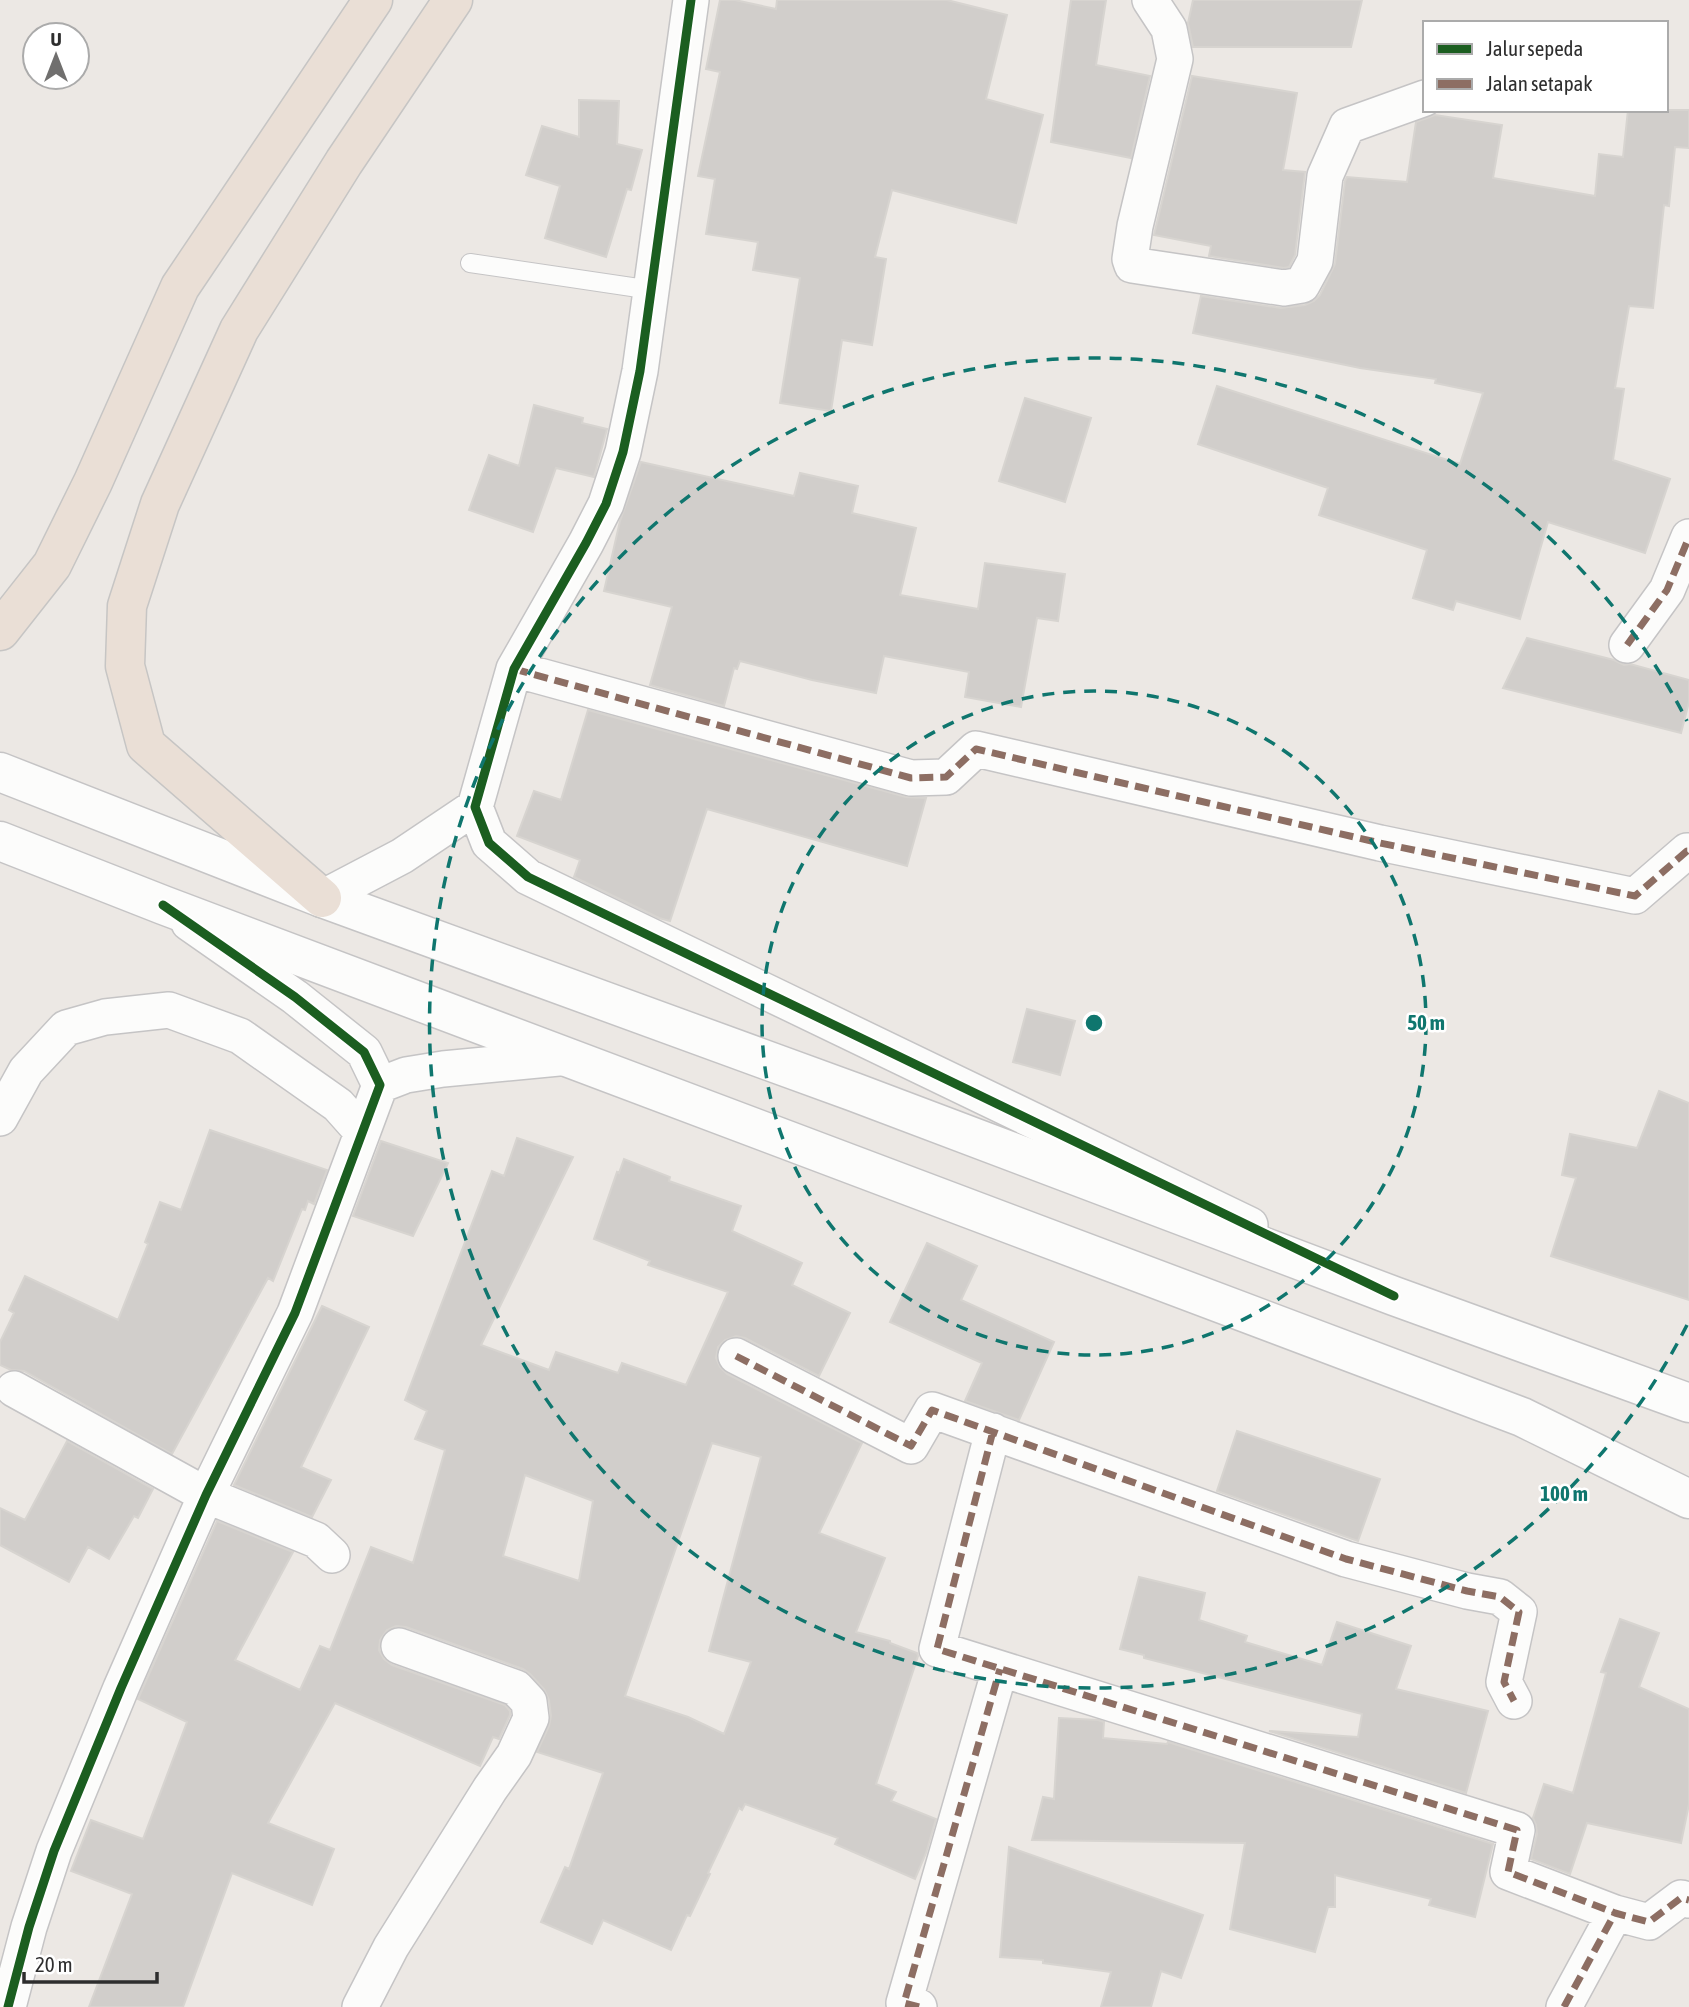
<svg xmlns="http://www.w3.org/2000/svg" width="1689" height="2007" font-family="'Asap Condensed',sans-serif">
<rect width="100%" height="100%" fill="#ece8e4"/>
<path fill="#d1cecb" stroke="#d7d4d0" stroke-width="2" fill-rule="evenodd" d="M 720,0 L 735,0 L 776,9 L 777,0 L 947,0 L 1007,15 L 986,99 L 1043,115 L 1016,223 L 892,190 L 875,257 L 886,259 L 872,345 L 842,340 L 831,411 L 780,403 L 800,278 L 753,270 L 758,242 L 706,234 L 715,179 L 698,176 L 720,72 L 706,69 Z
M 1071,0 L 1106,0 L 1096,65 L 1150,76 L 1131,158 L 1051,142 Z
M 1193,0 L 1362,0 L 1351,47 L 1193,47 L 1188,23 Z
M 1192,76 L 1297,93 L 1283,170 L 1305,172 L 1295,255 L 1289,267 L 1284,268 L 1209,256 L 1211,246 L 1154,235 Z
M 579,100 L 619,101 L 617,144 L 642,150 L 631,190 L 627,189 L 606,257 L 545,238 L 560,186 L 526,175 L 542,126 L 579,137 Z
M 1628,110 L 1689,110 L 1689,148 L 1675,147 L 1669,206 L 1664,205 L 1653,308 L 1629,306 L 1615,388 L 1624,389 L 1613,460 L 1670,479 L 1645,553 L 1548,522 L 1520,619 L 1456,601 L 1453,610 L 1413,598 L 1427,550 L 1319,515 L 1328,488 L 1198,444 L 1217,386 L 1460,464 L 1483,393 L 1435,383 L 1436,379 L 1360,368 L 1193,333 L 1201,296 L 1281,308 L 1305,305 L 1314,301 L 1320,295 L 1335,264 L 1345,181 L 1347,177 L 1407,182 L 1416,122 L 1435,115 L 1502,125 L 1493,178 L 1595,196 L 1599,154 L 1623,157 Z
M 1025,398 L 1091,418 L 1065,502 L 999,481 Z
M 534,405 L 583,418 L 582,423 L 607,429 L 594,477 L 556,468 L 533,532 L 469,510 L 489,455 L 519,466 Z
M 641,462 L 794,496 L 800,473 L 858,486 L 852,513 L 916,528 L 900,595 L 978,609 L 985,563 L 1065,574 L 1058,621 L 1037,618 L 1021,707 L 965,697 L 969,672 L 884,656 L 876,693 L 812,680 L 740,661 L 737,669 L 734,668 L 724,706 L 650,685 L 672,607 L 604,591 L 620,521 Z
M 1527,638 L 1614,660 L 1624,665 L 1630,664 L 1689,680 L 1689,702 L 1681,733 L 1503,688 Z
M 588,710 L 906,797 L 926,798 L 907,866 L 707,809 L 670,921 L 659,918 L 574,877 L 580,860 L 517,836 L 534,791 L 561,800 Z
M 1027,1009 L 1075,1021 L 1060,1075 L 1013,1062 Z
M 1659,1091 L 1689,1103 L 1689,1300 L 1551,1256 L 1576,1178 L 1562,1175 L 1570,1134 L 1637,1148 Z
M 210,1130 L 327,1170 L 314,1204 L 308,1201 L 305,1210 L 302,1209 L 273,1281 L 268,1278 L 172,1454 L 24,1371 L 11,1370 L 0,1365 L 0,1342 L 14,1313 L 9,1310 L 25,1276 L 118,1320 L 148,1244 L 145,1242 L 160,1202 L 181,1210 Z
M 517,1138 L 573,1157 L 481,1345 L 549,1370 L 556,1352 L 618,1373 L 622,1363 L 686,1385 L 728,1292 L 648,1265 L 650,1261 L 594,1239 L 617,1172 L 619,1173 L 624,1159 L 670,1177 L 669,1181 L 741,1206 L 732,1231 L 802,1263 L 792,1285 L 850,1313 L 819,1376 L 745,1338 L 736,1336 L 725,1340 L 718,1347 L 716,1358 L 720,1367 L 727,1374 L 862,1443 L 819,1533 L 885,1558 L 856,1632 L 890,1641 L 890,1643 L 917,1653 L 918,1656 L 876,1784 L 896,1792 L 891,1801 L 936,1819 L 926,1853 L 915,1879 L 835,1844 L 838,1838 L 745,1804 L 742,1810 L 739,1808 L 708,1873 L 710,1874 L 690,1916 L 687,1915 L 671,1950 L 603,1920 L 592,1944 L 541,1922 L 565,1867 L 569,1869 L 603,1773 L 537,1752 L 549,1726 L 551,1716 L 549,1700 L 544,1689 L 530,1674 L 523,1669 L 406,1627 L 396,1626 L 387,1630 L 380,1640 L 379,1650 L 384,1659 L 392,1665 L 505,1705 L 510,1711 L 510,1715 L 499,1739 L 493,1737 L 480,1766 L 335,1703 L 268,1823 L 334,1849 L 312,1905 L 232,1873 L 183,2007 L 89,2007 L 132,1894 L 71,1871 L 91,1820 L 143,1839 L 187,1722 L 138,1699 L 217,1521 L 293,1552 L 235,1660 L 300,1690 L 320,1646 L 330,1650 L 371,1547 L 413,1563 L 445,1450 L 415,1439 L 427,1411 L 405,1400 L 492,1171 L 504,1176 ZM 712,1443 L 761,1457 L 709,1651 L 751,1662 L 724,1734 L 688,1717 L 625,1696 ZM 525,1475 L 593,1501 L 579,1581 L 503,1556 Z
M 381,1141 L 448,1163 L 413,1236 L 353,1216 Z
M 927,1243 L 977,1266 L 961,1300 L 1054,1342 L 1019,1420 L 965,1401 L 982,1363 L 890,1322 Z
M 322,1306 L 369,1327 L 301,1467 L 331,1480 L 312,1517 L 234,1485 Z
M 1237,1431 L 1380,1479 L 1358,1541 L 1217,1491 Z
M 67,1441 L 153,1489 L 138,1518 L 134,1516 L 109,1559 L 88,1547 L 69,1582 L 0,1545 L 0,1508 L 25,1520 Z
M 1139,1577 L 1205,1593 L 1199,1620 L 1247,1636 L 1245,1642 L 1322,1665 L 1337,1622 L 1411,1646 L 1396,1689 L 1488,1711 L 1466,1793 L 1269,1731 L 1358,1737 L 1362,1714 L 1144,1658 L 1144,1655 L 1120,1649 Z
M 1620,1619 L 1659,1633 L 1639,1687 L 1689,1709 L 1689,1804 L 1681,1843 L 1587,1823 L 1570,1874 L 1531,1859 L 1537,1834 L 1536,1825 L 1533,1818 L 1544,1784 L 1573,1793 L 1606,1673 L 1601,1672 Z
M 1059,1718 L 1098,1720 L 1104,1722 L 1103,1738 L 1167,1744 L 1168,1742 L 1493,1844 L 1475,1917 L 1429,1905 L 1431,1899 L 1335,1875 L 1335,1907 L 1328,1907 L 1315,1952 L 1230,1929 L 1245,1843 L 1032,1840 L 1043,1797 L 1054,1799 Z
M 1009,1847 L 1203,1915 L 1181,1978 L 1161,1971 L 1151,2007 L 1101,2007 L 1111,1972 L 1043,1963 L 1043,1960 L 1000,1957 Z"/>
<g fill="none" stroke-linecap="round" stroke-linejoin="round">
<defs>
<path id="service" d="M 470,263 L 652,290"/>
<path id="minor" d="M 691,0 L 640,371 L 623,452 L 606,504 L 586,543 L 514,669 L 475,807 L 489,843 L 528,877 L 1250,1225
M 1150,0 L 1169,29 L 1175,59 L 1135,226 L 1130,259 L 1132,265 L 1284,288 L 1302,285 L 1315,261 L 1325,176 L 1347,126 L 1425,98
M 1627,645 L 1667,590 L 1689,537
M 514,669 L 911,778 L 946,777 L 976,749 L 1380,843 L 1635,896 L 1687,851 L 1689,851
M 322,898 L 402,856 L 475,807
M 380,1085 L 406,1075 L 443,1069 L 569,1057
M 0,1118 L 26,1071 L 66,1028 L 105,1017 L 169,1010 L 240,1036 L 338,1105 L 362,1132
M 736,1356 L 911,1446 L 932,1410 L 1346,1559 L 1467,1591 L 1500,1597 L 1519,1612 L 1504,1682 L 1514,1701
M 14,1389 L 206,1495 L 316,1540 L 332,1555
M 993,1431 L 937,1649 L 1517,1830 L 1508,1872 L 1615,1913 L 1649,1922 L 1681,1898 L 1689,1900
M 8,2007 L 29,1927 L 54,1851 L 121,1688 L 206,1495 L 295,1313 L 380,1085 L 364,1052 L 295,997 L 189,923
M 360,2007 L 391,1947 L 490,1789 L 514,1755 L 531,1718 L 529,1702 L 516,1688 L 399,1646
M 919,2007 L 904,2003 L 1000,1669
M 1564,2007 L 1615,1913"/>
<path id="secondary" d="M 0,772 L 322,898 L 854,1092 L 1394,1296 L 1689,1403
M 0,841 L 163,905 L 1522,1417 L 1689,1499"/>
<path id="motorway" d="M 0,631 L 52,565 L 93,482 L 180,287 L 373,0
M 322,898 L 146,745 L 125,666 L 127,606 L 160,504 L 239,330 L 344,162 L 453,0"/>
</defs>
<use href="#service" stroke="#c5c4c5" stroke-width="20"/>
<use href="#minor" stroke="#c5c4c5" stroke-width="38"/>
<use href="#secondary" stroke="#c5c4c5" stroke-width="41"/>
<use href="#motorway" stroke="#c6c5c4" stroke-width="41"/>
<use href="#service" stroke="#fcfcfb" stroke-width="18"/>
<use href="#minor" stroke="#fcfcfb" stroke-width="35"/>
<use href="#secondary" stroke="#fcfcfb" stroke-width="38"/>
<use href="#motorway" stroke="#eadfd6" stroke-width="38"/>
<path stroke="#8d6e63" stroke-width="7" stroke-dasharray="14 7" stroke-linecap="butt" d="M 1627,645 L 1667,590 L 1689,537
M 514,669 L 911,778 L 946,777 L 976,749 L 1380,843 L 1635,896 L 1687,851 L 1689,851
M 736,1356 L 911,1446 L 932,1410 L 1346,1559 L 1467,1591 L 1500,1597 L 1519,1612 L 1504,1682 L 1514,1701
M 993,1431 L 937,1649 L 1517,1830 L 1508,1872 L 1615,1913 L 1649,1922 L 1681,1898 L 1689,1900
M 919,2007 L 904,2003 L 1000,1669
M 1564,2007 L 1615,1913"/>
<defs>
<path id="cycleway" d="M 691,0 L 640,371 L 623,452 L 606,504 L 586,543 L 514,669 L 475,807 L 489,843 L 528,877 L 1394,1296
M 8,2007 L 29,1927 L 54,1851 L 121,1688 L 206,1495 L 295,1313 L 380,1085 L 364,1052 L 295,997 L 163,905"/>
</defs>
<use href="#cycleway" stroke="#fff" stroke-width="13"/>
<use href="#cycleway" stroke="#1b5e20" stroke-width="9"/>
</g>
<g fill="none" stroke="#0f766e" stroke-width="3.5" stroke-dasharray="12 9">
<circle cx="1094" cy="1023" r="332"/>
<path d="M1687 1325A665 665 0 1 1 1687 721"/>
</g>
<circle cx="1094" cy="1023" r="10" fill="#0f766e" stroke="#fff" stroke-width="3.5"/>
<g font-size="21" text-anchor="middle" font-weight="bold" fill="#0f766e" stroke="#fff" stroke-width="5" stroke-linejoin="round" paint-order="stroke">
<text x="1426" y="1030">50 m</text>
<text x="1564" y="1501">100 m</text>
</g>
<rect x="1423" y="21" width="245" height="91" fill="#ffffff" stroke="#ababab" stroke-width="2"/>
<rect x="1437" y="44" width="35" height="10" fill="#1b5e20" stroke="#ababab" stroke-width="2"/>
<text x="1486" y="56" font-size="21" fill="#2e2e2e">Jalur sepeda</text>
<rect x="1437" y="79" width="35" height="10" fill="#8d6e63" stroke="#ababab" stroke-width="2"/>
<text x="1486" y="91" font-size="21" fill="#2e2e2e">Jalan setapak</text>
<g transform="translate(56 56)"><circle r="33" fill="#ffffff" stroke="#ababab" stroke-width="2"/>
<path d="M0-5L12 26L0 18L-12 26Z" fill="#706f6e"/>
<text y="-10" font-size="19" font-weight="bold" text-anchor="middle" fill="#2e2e2e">U</text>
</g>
<path d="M24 1972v10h133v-10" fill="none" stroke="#2e2e2e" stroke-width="3.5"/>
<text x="35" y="1972" font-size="21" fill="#2e2e2e" stroke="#ffffff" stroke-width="5" paint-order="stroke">20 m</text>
</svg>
